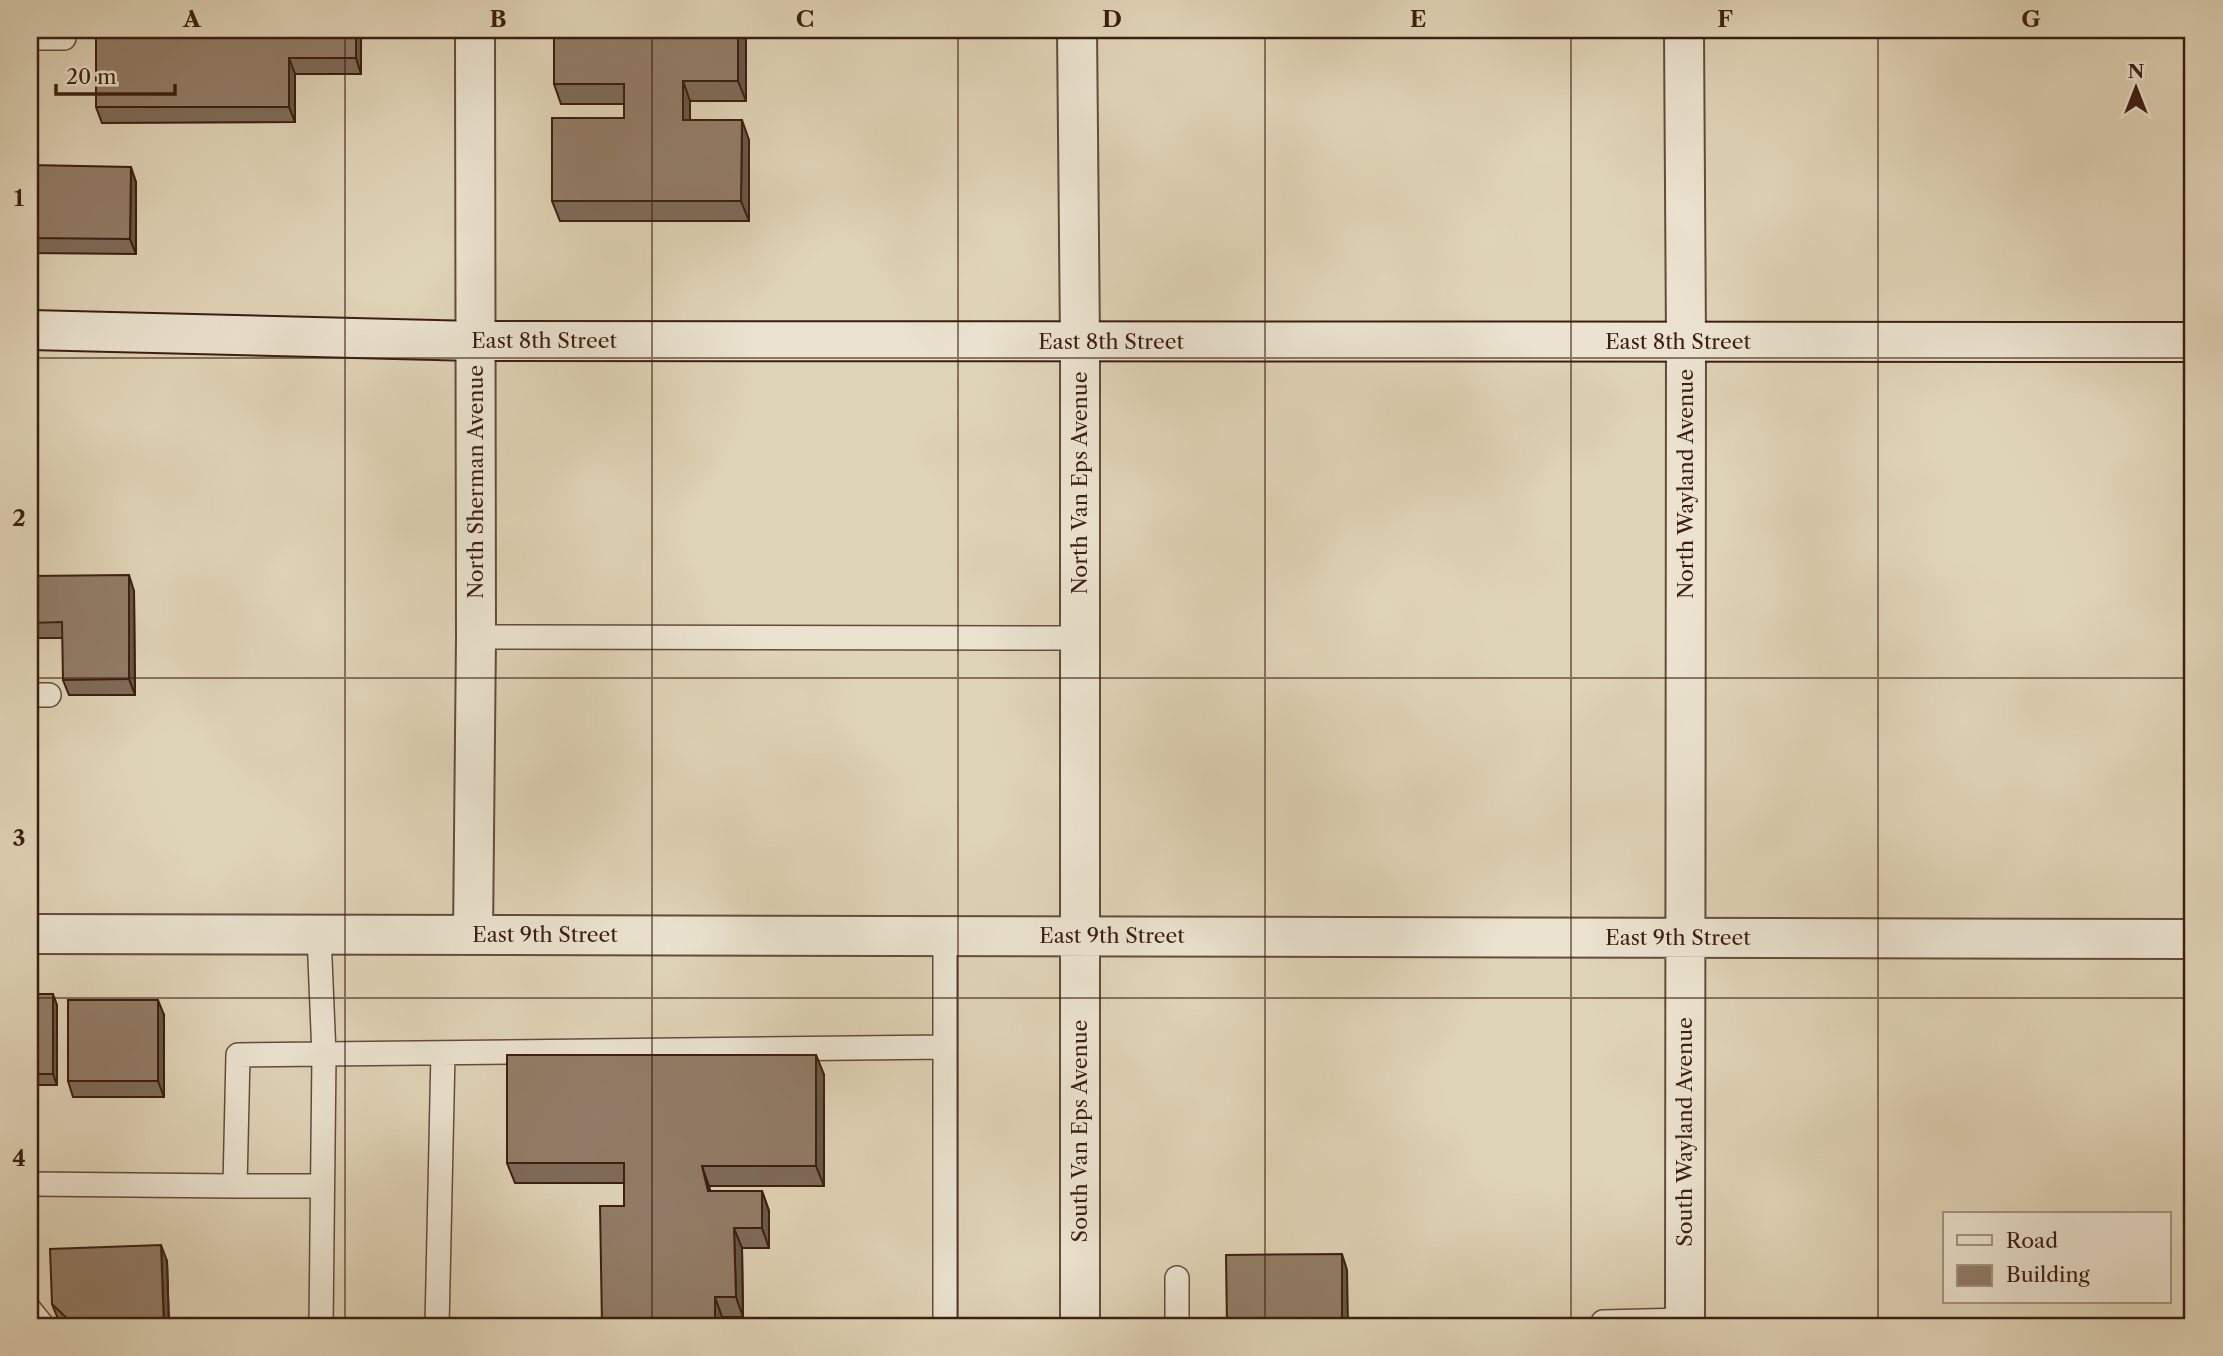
<svg xmlns="http://www.w3.org/2000/svg" width="2223" height="1356" font-family="'Libre Caslon Text',serif">
<rect width="100%" height="100%" fill="#e0d4b7"/>
<filter id="stains"><feTurbulence type="fractalNoise" baseFrequency=".00286" numOctaves="4"/><feColorMatrix values="0 0 0 0 .2 0 0 0 0 .09 0 0 0 0 .02 0 0 0 .5 -.17"/></filter>
<radialGradient id="worn" r=".72"><stop offset=".6" stop-color="#630" stop-opacity="0"/><stop offset="1" stop-color="#630" stop-opacity=".3"/></radialGradient>
<g fill="none" stroke-linecap="round" stroke-linejoin="round">
<defs>
<path id="lane" d="M 30,38 L 64,38 L 64,30
M 476,637 L 1081,638
M 30,695 L 49,695
M 319,935 L 324,1055 L 321,1326
M 945,936 L 945,1326
M 30,1184 L 235,1186 L 238,1055 L 945,1047
M 235,1186 L 322,1186
M 1177,1278 L 1177,1326
M 30,1310 L 43,1326
M 437,1326 L 443,1053
M 1603,1326 L 1603,1322 L 1685,1320"/>
<path id="street" d="M 1077,30 L 1080,342 L 1080,1326
M 1684,30 L 1686,342 L 1685,1326
M 30,934 L 2193,939
M 473,935 L 476,637 L 475,30"/>
<path id="secondary" d="M 30,330 L 475,341 L 2193,342"/>
</defs>
<use href="#lane" stroke="#664b3a" stroke-width="26"/>
<use href="#street" stroke="#664b3a" stroke-width="42"/>
<use href="#secondary" stroke="#3d1d10" stroke-width="42"/>
<use href="#lane" stroke="#ebe3d0" stroke-width="23"/>
<use href="#street" stroke="#ebe3d0" stroke-width="38"/>
<use href="#secondary" stroke="#ebe3d0" stroke-width="38"/>
</g>
<path fill="#7e6b59" stroke="#3d1d10" stroke-width="2" d="M 96,30 L 361,30 L 361,74 L 295,74 L 295,122 L 102,123 L 96,107 Z
M 746,30 L 746,101 L 690,101 L 690,120 L 749,140 L 749,221 L 560,221 L 552,201 L 624,118 L 624,104 L 561,104 L 554,84 Z
M 30,165 L 136,182 L 136,254 L 30,253 Z
M 30,576 L 134,591 L 135,695 L 69,695 L 63,680 L 63,638 L 30,638 Z
M 30,994 L 57,1005 L 57,1085 L 30,1085 Z
M 164,1015 L 164,1097 L 73,1097 L 68,1081 Z
M 816,1055 L 824,1075 L 824,1186 L 709,1186 L 710,1191 L 762,1191 L 769,1211 L 769,1248 L 742,1248 L 743,1317 L 722,1317 L 722,1326 L 602,1326 L 624,1206 L 624,1183 L 515,1183 L 507,1163 Z
M 167,1261 L 169,1326 L 65,1326 L 58,1319 L 52,1304 Z"/>
<path fill="#665748" stroke="#3d1d10" stroke-width="2" d="M 356,30 L 361,30 L 361,74 L 356,58 Z
M 738,30 L 746,30 L 746,101 L 738,81 Z
M 289,58 L 295,74 L 295,122 L 289,107 Z
M 683,81 L 690,101 L 690,140 L 683,120 Z
M 742,120 L 749,140 L 749,221 L 741,201 Z
M 131,167 L 136,182 L 136,254 L 130,239 Z
M 129,575 L 134,591 L 135,695 L 129,679 Z
M 53,994 L 57,1005 L 57,1085 L 53,1074 Z
M 158,1000 L 164,1015 L 164,1097 L 158,1081 Z
M 816,1055 L 824,1075 L 824,1186 L 816,1166 Z
M 702,1166 L 709,1186 L 715,1211 L 708,1191 Z
M 762,1191 L 769,1211 L 769,1248 L 762,1228 Z
M 734,1228 L 742,1248 L 743,1317 L 736,1297 Z
M 161,1245 L 167,1261 L 169,1326 L 164,1326 Z
M 1342,1254 L 1347,1270 L 1348,1326 L 1342,1323 Z
M 715,1297 L 722,1317 L 722,1326 L 715,1326 Z"/>
<path fill="#927c67" stroke="#3d1d10" stroke-width="2" d="M 96,30 L 356,30 L 356,58 L 289,58 L 289,107 L 96,107 Z
M 554,30 L 738,30 L 738,81 L 683,81 L 683,120 L 742,120 L 741,201 L 552,201 L 552,118 L 624,118 L 624,84 L 554,84 Z
M 30,165 L 131,167 L 130,239 L 30,238 Z
M 129,575 L 129,679 L 63,680 L 62,622 L 30,623 L 30,576 Z
M 30,994 L 53,994 L 53,1074 L 30,1074 Z
M 68,1000 L 158,1000 L 158,1081 L 68,1081 Z
M 507,1055 L 816,1055 L 816,1166 L 702,1166 L 708,1191 L 762,1191 L 762,1228 L 734,1228 L 736,1297 L 715,1297 L 715,1326 L 602,1326 L 600,1206 L 624,1206 L 624,1163 L 507,1163 Z
M 161,1245 L 164,1326 L 75,1326 L 52,1304 L 50,1249 Z
M 1342,1254 L 1342,1323 L 1441,1322 L 1441,1326 L 1227,1326 L 1226,1255 Z"/>
<path fill="none" stroke="#3d1d10" stroke-width="2" stroke-opacity="0.55" d="M 345,30 L 345,1326M 652,30 L 652,1326M 958,30 L 958,1326M 1265,30 L 1265,1326M 1571,30 L 1571,1326M 1878,30 L 1878,1326M 30,358 L 2193,358M 30,678 L 2193,678M 30,998 L 2193,998"/>
<g text-anchor="middle" stroke-width="7" stroke-linejoin="round" paint-order="stroke">
<g font-size="21" fill="#3d1d10" stroke="#ebe3d0">
<text x="544" y="348">East 8th Street</text>
<text x="1111" y="349">East 8th Street</text>
<text x="1678" y="349">East 8th Street</text>
<text transform="translate(476 482) rotate(-90)" y="7">North Sherman Avenue</text>
<text transform="translate(1080 483) rotate(-90)" y="7">North Van Eps Avenue</text>
<text transform="translate(1686 484) rotate(-90)" y="7">North Wayland Avenue</text>
<text x="545" y="942">East 9th Street</text>
<text x="1112" y="943">East 9th Street</text>
<text x="1678" y="945">East 9th Street</text>
<text transform="translate(1080 1131) rotate(-90)" y="7">South Van Eps Avenue</text>
<text transform="translate(1685 1132) rotate(-90)" y="7">South Wayland Avenue</text>
</g>
</g>
<rect width="2223" height="1356" fill="none" stroke="#e0d4b7" stroke-width="77"/>
<rect x="1943" y="1212" width="228" height="91" fill="#ebe3d0" stroke="#a59483" stroke-width="2"/>
<rect x="1957" y="1235" width="35" height="10" fill="#ebe3d0" stroke="#a59483" stroke-width="2"/>
<text x="2006" y="1248" font-size="21" fill="#3d1d10">Road</text>
<rect x="1957" y="1265" width="35" height="21" fill="#927c67" stroke="#a59483" stroke-width="2"/>
<text x="2006" y="1282" font-size="21" fill="#3d1d10">Building</text>
<g transform="translate(2136 88)" stroke="#ebe3d0" stroke-width="5" paint-order="stroke">
<path d="M0-5L12 26L0 18L-12 26Z" fill="#3d1d10"/>
<text y="-10" font-size="19" font-weight="bold" text-anchor="middle" fill="#3d1d10">N</text>
</g>
<path d="M56 84v10h119v-10" fill="none" stroke="#3d1d10" stroke-width="3.5"/>
<text x="66" y="84" font-size="21" fill="#3d1d10" stroke="#ebe3d0" stroke-width="5" paint-order="stroke">20 m</text>
<rect x="38" y="38" width="2146" height="1280" fill="none" stroke="#3d1d10" stroke-width="2.5"/>
<g font-size="23" text-anchor="middle" font-weight="bold" fill="#3d1d10">
<text x="192" y="27">A</text>
<text x="498" y="27">B</text>
<text x="805" y="27">C</text>
<text x="1112" y="27">D</text>
<text x="1418" y="27">E</text>
<text x="1725" y="27">F</text>
<text x="2031" y="27">G</text>
<text x="19" y="206">1</text>
<text x="19" y="526">2</text>
<text x="19" y="846">3</text>
<text x="19" y="1166">4</text>
</g>
<rect width="100%" height="100%" filter="url(#stains)"/>
<rect width="100%" height="100%" fill="url(#worn)"/>
</svg>
